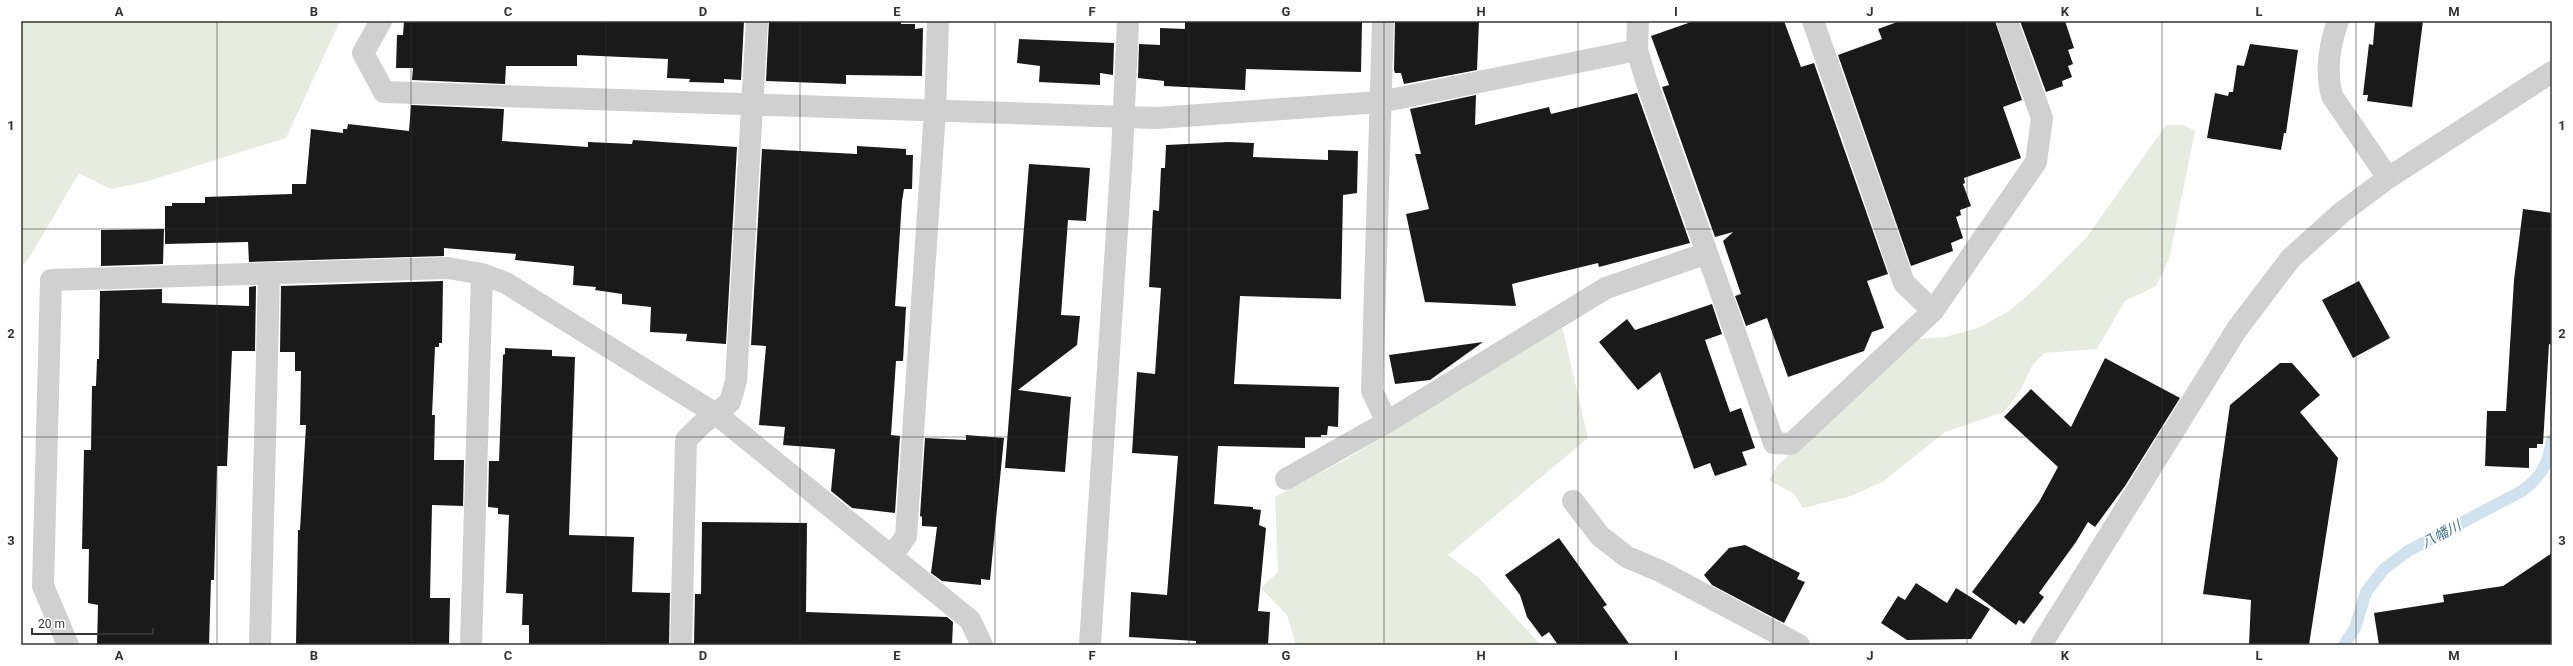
<svg xmlns="http://www.w3.org/2000/svg" width="2573" height="666" font-family="Roboto,'Noto Sans JP',sans-serif">
<rect width="100%" height="100%" fill="#fff"/>
<path fill="#e6ecdf" d="M 21,21 L 340,21 L 286,138 L 145,182 L 111,189 L 79,173 L 31,255 L 21,268 Z
M 2166,125 L 2184,125 L 2195,131 L 2169,259 L 2156,286 L 2125,301 L 2097,349 L 2044,353 L 2032,366 L 2020,391 L 2004,412 L 1945,432 L 1884,481 L 1851,496 L 1803,508 L 1794,494 L 1769,480 L 1778,465 L 1916,339 L 1945,337 L 1978,328 L 2009,311 L 2036,288 L 2086,238 Z
M 1562,326 L 1588,438 L 1448,555 L 1478,577 L 1541,645 L 1296,645 L 1287,615 L 1261,588 L 1278,572 L 1275,497 L 1348,458 Z"/>
<g fill="none" stroke-linecap="round" stroke-linejoin="round">
<path stroke="#cfe2ee" stroke-width="12" d="M 2344,645 L 2355,628 L 2366,592 L 2384,569 L 2408,551 L 2522,491 C 2542,476 2548,464 2552,440"/>
</g>
<path fill="#1a1a1a" d="M 404,21 L 744,21 L 741,80 L 724,79 L 724,83 L 689,82 L 690,79 L 667,78 L 668,59 L 577,55 L 577,66 L 506,66 L 505,84 L 412,80 L 413,68 L 396,68 L 397,35 L 403,35 Z
M 769,21 L 901,21 L 901,24 L 915,24 L 915,29 L 923,28 L 922,76 L 846,75 L 846,84 L 766,81 Z
M 1185,21 L 1362,21 L 1361,72 L 1246,69 L 1245,90 L 1164,86 L 1164,81 L 1138,78 L 1139,44 L 1160,45 L 1160,28 L 1185,29 Z
M 1395,21 L 1479,21 L 1477,70 L 1404,84 L 1401,73 L 1395,73 L 1394,70 Z
M 1694,21 L 1784,21 L 1801,67 L 1814,63 L 1888,274 L 1867,281 L 1884,328 L 1872,332 L 1864,351 L 1788,377 L 1767,318 L 1746,326 L 1735,296 L 1741,294 L 1723,241 L 1733,232 L 1715,237 L 1662,87 L 1669,85 L 1651,36 Z
M 1900,21 L 1995,21 L 2022,100 L 2003,107 L 2021,158 L 1964,178 L 1965,183 L 1963,184 L 1971,206 L 1960,210 L 1961,215 L 1956,217 L 1963,238 L 1951,243 L 1953,251 L 1911,266 L 1838,55 L 1882,39 L 1878,29 Z
M 2020,21 L 2065,21 L 2074,48 L 2068,50 L 2073,64 L 2068,66 L 2072,77 L 2062,81 L 2063,86 L 2046,92 Z
M 2375,21 L 2423,21 L 2412,107 L 2367,101 L 2368,95 L 2363,95 L 2369,44 L 2373,45 Z
M 1019,39 L 1114,43 L 1113,75 L 1100,73 L 1100,85 L 1039,82 L 1040,66 L 1017,63 Z
M 2250,44 L 2298,50 L 2286,133 L 2284,133 L 2281,150 L 2207,138 L 2215,93 L 2228,96 L 2229,92 L 2233,92 L 2237,65 L 2244,66 Z
M 1637,93 L 1690,243 L 1599,267 L 1598,263 L 1512,284 L 1516,306 L 1425,302 L 1406,214 L 1429,209 L 1415,154 L 1421,154 L 1410,109 L 1476,95 L 1475,125 L 1549,107 L 1551,114 Z
M 411,105 L 504,109 L 502,141 L 588,147 L 588,142 L 632,144 L 633,140 L 737,147 L 726,344 L 686,341 L 687,334 L 650,332 L 651,307 L 622,304 L 622,294 L 595,290 L 596,287 L 573,285 L 574,266 L 515,260 L 516,254 L 444,248 L 444,256 L 249,262 L 248,242 L 165,244 L 165,206 L 172,206 L 172,203 L 205,203 L 205,197 L 292,194 L 292,184 L 306,184 L 311,129 L 343,133 L 343,129 L 347,129 L 348,124 L 409,131 Z
M 1229,142 L 1254,143 L 1253,157 L 1328,160 L 1328,150 L 1358,151 L 1357,193 L 1343,195 L 1341,299 L 1240,296 L 1234,384 L 1339,387 L 1338,427 L 1328,426 L 1327,435 L 1321,435 L 1321,437 L 1305,437 L 1305,448 L 1218,446 L 1214,504 L 1253,507 L 1253,509 L 1261,510 L 1259,525 L 1266,528 L 1258,611 L 1270,612 L 1268,645 L 1196,645 L 1196,641 L 1129,637 L 1131,592 L 1167,595 L 1178,456 L 1132,453 L 1137,372 L 1155,374 L 1161,288 L 1149,287 L 1153,210 L 1159,211 L 1161,168 L 1165,168 L 1166,145 Z
M 857,146 L 906,149 L 906,155 L 913,155 L 912,189 L 904,189 L 902,201 L 895,306 L 906,307 L 903,361 L 896,361 L 891,435 L 900,436 L 895,513 L 852,508 L 831,491 L 835,449 L 783,445 L 785,427 L 759,425 L 766,346 L 751,345 L 762,149 L 857,154 Z
M 1029,164 L 1090,168 L 1086,221 L 1068,220 L 1061,315 L 1080,316 L 1077,345 L 1018,390 L 1071,397 L 1065,472 L 1005,468 Z
M 2523,209 L 2552,213 L 2552,345 L 2549,344 L 2543,444 L 2537,444 L 2537,448 L 2529,448 L 2529,468 L 2485,466 L 2487,411 L 2506,411 L 2514,280 Z
M 164,229 L 163,264 L 101,266 L 101,230 Z
M 443,281 L 442,343 L 439,343 L 439,347 L 435,347 L 432,415 L 435,415 L 434,460 L 464,460 L 463,506 L 432,505 L 430,598 L 450,598 L 449,645 L 296,645 L 298,530 L 300,530 L 306,425 L 300,425 L 301,371 L 295,371 L 295,352 L 280,352 L 281,286 Z
M 2359,281 L 2390,338 L 2353,358 L 2322,300 Z
M 256,286 L 255,351 L 232,351 L 227,466 L 217,466 L 214,580 L 211,580 L 209,645 L 97,645 L 98,605 L 88,603 L 89,549 L 82,549 L 84,450 L 91,450 L 92,386 L 96,386 L 97,359 L 99,359 L 100,291 L 162,289 L 162,303 L 249,306 L 249,287 Z
M 1712,304 L 1722,334 L 1705,340 L 1730,412 L 1741,408 L 1755,448 L 1742,452 L 1747,465 L 1715,476 L 1710,463 L 1694,469 L 1660,372 L 1638,390 L 1599,342 L 1627,319 L 1635,330 Z
M 1483,342 L 1430,380 L 1395,384 L 1389,355 Z
M 505,348 L 552,350 L 552,356 L 575,357 L 569,535 L 634,537 L 632,592 L 670,593 L 669,645 L 529,645 L 529,625 L 522,625 L 523,594 L 506,593 L 509,515 L 498,514 L 498,508 L 488,507 L 489,461 L 499,461 L 503,355 L 505,354 Z
M 2105,358 L 2180,398 L 2125,486 L 2095,527 L 2088,522 L 2076,542 L 2039,593 L 2044,597 L 2024,624 L 2019,620 L 2016,625 L 1972,592 L 2039,502 L 2058,467 L 2004,417 L 2031,389 L 2071,427 Z
M 2280,363 L 2292,363 L 2320,395 L 2300,412 L 2338,458 L 2309,645 L 2249,645 L 2251,600 L 2203,594 L 2230,405 Z
M 966,435 L 1004,438 L 990,580 L 981,579 L 981,585 L 942,581 L 931,573 L 937,527 L 922,526 L 922,517 L 920,516 L 925,438 L 966,440 Z
M 702,522 L 807,523 L 806,612 L 947,617 L 953,622 L 952,645 L 694,645 L 695,594 L 701,594 Z
M 1559,538 L 1607,605 L 1603,607 L 1630,645 L 1558,645 L 1549,632 L 1542,637 L 1527,617 L 1520,595 L 1505,575 Z
M 1745,545 L 1800,573 L 1797,579 L 1805,582 L 1784,623 L 1712,585 L 1704,575 L 1729,548 Z
M 2552,553 L 2552,645 L 2379,645 L 2374,613 L 2444,602 L 2443,595 L 2503,586 Z
M 1916,583 L 1947,603 L 1956,588 L 1990,609 L 1971,639 L 1907,640 L 1881,623 L 1898,596 L 1905,600 Z"/>
<g fill="none" stroke-linecap="round" stroke-linejoin="round">
<path stroke="#d0d0d0" stroke-width="22" d="M 381,21 L 363,53 L 384,92 L 1157,118 L 1380,102 L 1637,50
M 1383,21 L 1372,391 L 1387,422
M 1638,21 L 1637,50 L 1647,83 L 1774,443 L 1791,444 L 1933,311 L 2036,162 L 2042,118 L 2007,21
M 1813,21 L 1904,283 L 1933,311
M 2338,21 C 2329,46 2325,70 2332,96 L 2388,178
M 1286,479 L 1387,422 L 1606,288 L 1707,253
M 1573,501 L 1600,536 L 1627,557 L 1660,571 L 1799,645
M 892,556 L 906,536 L 935,111 L 938,21
M 68,645 L 43,586 L 51,280 L 448,268 L 482,274 L 506,283 L 716,414 L 970,620 L 982,645
M 260,645 L 269,274
M 471,645 L 482,274
M 681,645 L 686,440 L 701,425 L 730,402 L 736,381 L 757,21
M 1090,645 L 1122,153 L 1128,21
M 2041,645 L 2237,329 L 2291,258 L 2341,213 L 2388,178 L 2552,72"/>
</g>
<path fill="none" stroke="#333" stroke-width="1" stroke-opacity="0.55" d="M 217,21 L 217,645M 411,21 L 411,645M 606,21 L 606,645M 800,21 L 800,645M 995,21 L 995,645M 1189,21 L 1189,645M 1384,21 L 1384,645M 1578,21 L 1578,645M 1773,21 L 1773,645M 1967,21 L 1967,645M 2162,21 L 2162,645M 2356,21 L 2356,645M 21,229 L 2552,229M 21,437 L 2552,437"/>
<g text-anchor="middle" stroke-width="4" stroke-linejoin="round" paint-order="stroke">
<g font-size="14" font-style="italic" fill="#3f7597" stroke="#fff">
<text transform="translate(2441 534) rotate(-28)" y="5">八幡川</text>
</g>
</g>
<rect width="2573" height="666" fill="none" stroke="#ffffff" stroke-width="44"/>
<path d="M32 628v6h121v-6" fill="none" stroke="#333333" stroke-width="2"/>
<text x="38" y="628" font-size="12" fill="#333333" stroke="#ffffff" stroke-width="3" paint-order="stroke">20 m</text>
<rect x="22" y="22" width="2529" height="622" fill="none" stroke="#333" stroke-width="1.5"/>
<g font-size="13" text-anchor="middle" font-weight="bold" fill="#333">
<text x="119" y="16">A</text>
<text x="314" y="16">B</text>
<text x="508" y="16">C</text>
<text x="703" y="16">D</text>
<text x="897" y="16">E</text>
<text x="1092" y="16">F</text>
<text x="1286" y="16">G</text>
<text x="1481" y="16">H</text>
<text x="1676" y="16">I</text>
<text x="1870" y="16">J</text>
<text x="2065" y="16">K</text>
<text x="2259" y="16">L</text>
<text x="2454" y="16">M</text>
<text x="11" y="130">1</text>
<text x="2562" y="130">1</text>
<text x="11" y="338">2</text>
<text x="2562" y="338">2</text>
<text x="11" y="545">3</text>
<text x="2562" y="545">3</text>
<text x="119" y="660">A</text>
<text x="314" y="660">B</text>
<text x="508" y="660">C</text>
<text x="703" y="660">D</text>
<text x="897" y="660">E</text>
<text x="1092" y="660">F</text>
<text x="1286" y="660">G</text>
<text x="1481" y="660">H</text>
<text x="1676" y="660">I</text>
<text x="1870" y="660">J</text>
<text x="2065" y="660">K</text>
<text x="2259" y="660">L</text>
<text x="2454" y="660">M</text>
</g>
</svg>
